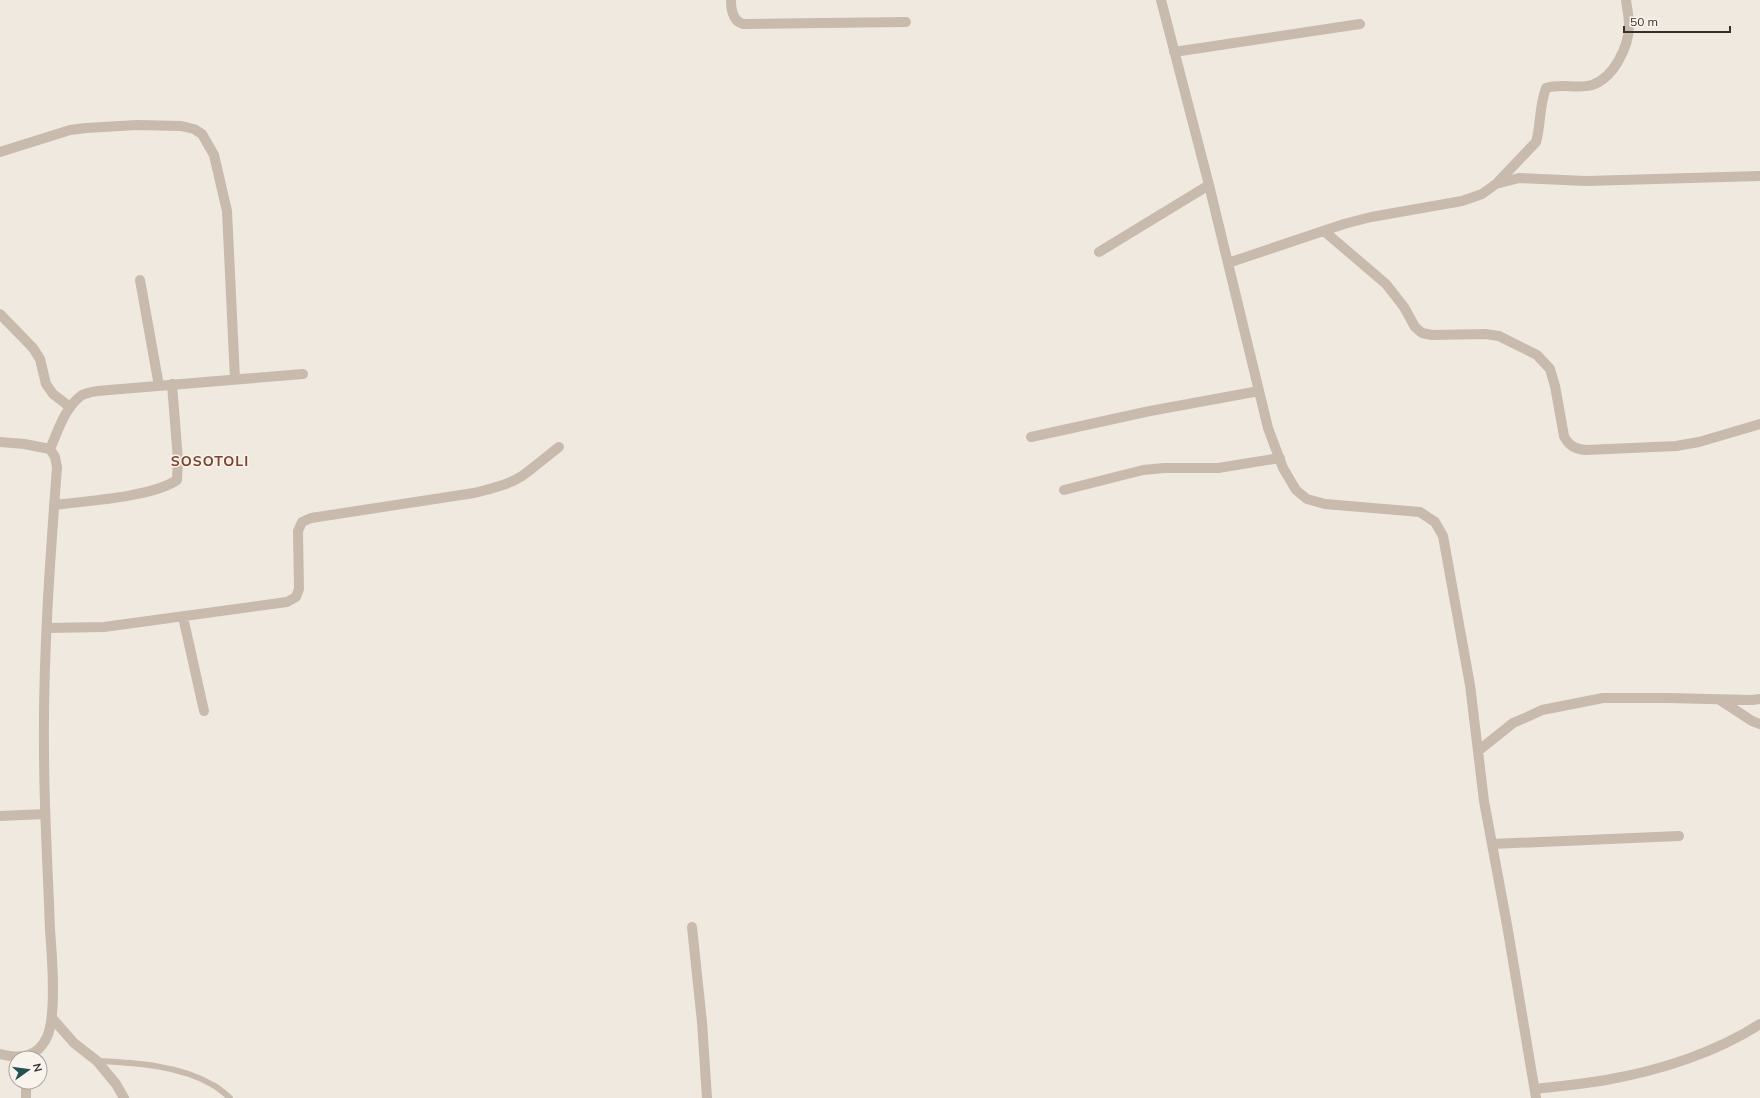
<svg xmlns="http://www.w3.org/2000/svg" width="1760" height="1098" font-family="Mulish,sans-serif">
<rect width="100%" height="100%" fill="#f0e9e0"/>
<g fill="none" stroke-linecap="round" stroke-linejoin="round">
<path stroke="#c8baad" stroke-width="6" d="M 97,1061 C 135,1063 179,1065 213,1085 C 219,1088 225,1094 230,1098"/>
<path stroke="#c8baad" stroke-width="10" d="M 731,0 C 731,10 733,21 743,24 L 906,22
M 1161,0 L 1209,185 L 1268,428 L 1283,468 L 1296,490 L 1307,499 L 1325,504 L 1420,512 L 1435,522 L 1443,536 L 1470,685 L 1484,801 L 1507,925 L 1536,1098
M 1174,52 L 1360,24
M 0,152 L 70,130 L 86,128 L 137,125 L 181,126 L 194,129 L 202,134 L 214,155 L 227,211 L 235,379
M 1498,182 L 1536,142 C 1541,125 1539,106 1546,88 C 1561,83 1577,89 1592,85 C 1614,78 1629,46 1629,25 C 1629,17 1627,8 1626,0
M 1324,231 L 1386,284 L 1404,307 L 1415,327 L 1422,333 L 1432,335 L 1485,334 L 1499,336 L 1537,355 L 1550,369 L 1555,386 L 1564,436 C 1569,446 1575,449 1586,450 L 1676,446 L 1699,442 L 1760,424
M 1099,252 L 1209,185
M 1228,263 L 1344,224 L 1371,217 L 1462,201 L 1482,194 L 1496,184 L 1519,178 L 1586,181 L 1760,176
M 140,280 L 159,386
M 0,314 L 33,348 L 40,359 L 46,384 L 53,394 L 70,407
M 1031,437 L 1150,411 L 1259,391
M 0,442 L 24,444 L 50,449 L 55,457 L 57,467 C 50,561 43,655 44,750 C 44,810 48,870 50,930 C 52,955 57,1015 47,1037 C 37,1058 21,1059 0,1054
M 50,449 C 58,431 65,407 82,395 C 86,393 92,392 97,391 L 303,374
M 1064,490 L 1143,470 L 1164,468 L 1218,468 L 1280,458
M 54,505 C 86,501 152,497 177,480 L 178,460 L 172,384
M 183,617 L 204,711
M 47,628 L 104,627 L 287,602 L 296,597 L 299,589 L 298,531 L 302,522 L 311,518 L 474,493 C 490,489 508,485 522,476 C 535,467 547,456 559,447
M 1720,700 L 1752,721 L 1760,724
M 1478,751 L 1513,723 L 1527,717 L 1542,710 L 1603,698 L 1667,698 L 1752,700 L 1760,699
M 0,816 L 45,814
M 1492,844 L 1679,836
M 692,927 L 702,1022 L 707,1098
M 52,1018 L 74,1043 L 97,1061 L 116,1084 L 124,1098
M 26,1082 L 26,1098
M 1535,1089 C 1560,1086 1586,1084 1611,1079 C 1661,1070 1717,1052 1760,1024"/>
</g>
<g text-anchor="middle" stroke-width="3" stroke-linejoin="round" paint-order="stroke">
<g font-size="14" font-weight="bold" letter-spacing="1" fill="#7d422d" stroke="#f8f3ec">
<text x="210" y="466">SOSOTOLI</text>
</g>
</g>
<g transform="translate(28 1070) rotate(76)"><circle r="19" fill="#f8f3ec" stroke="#aba59f"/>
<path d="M0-3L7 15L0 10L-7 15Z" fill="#255054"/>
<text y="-6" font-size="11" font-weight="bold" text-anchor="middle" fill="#372f2b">N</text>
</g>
<path d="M1624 26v6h106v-6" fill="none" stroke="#372f2b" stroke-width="2"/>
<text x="1630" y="26" font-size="12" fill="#372f2b" stroke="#f8f3ec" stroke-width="3" paint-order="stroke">50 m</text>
</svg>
